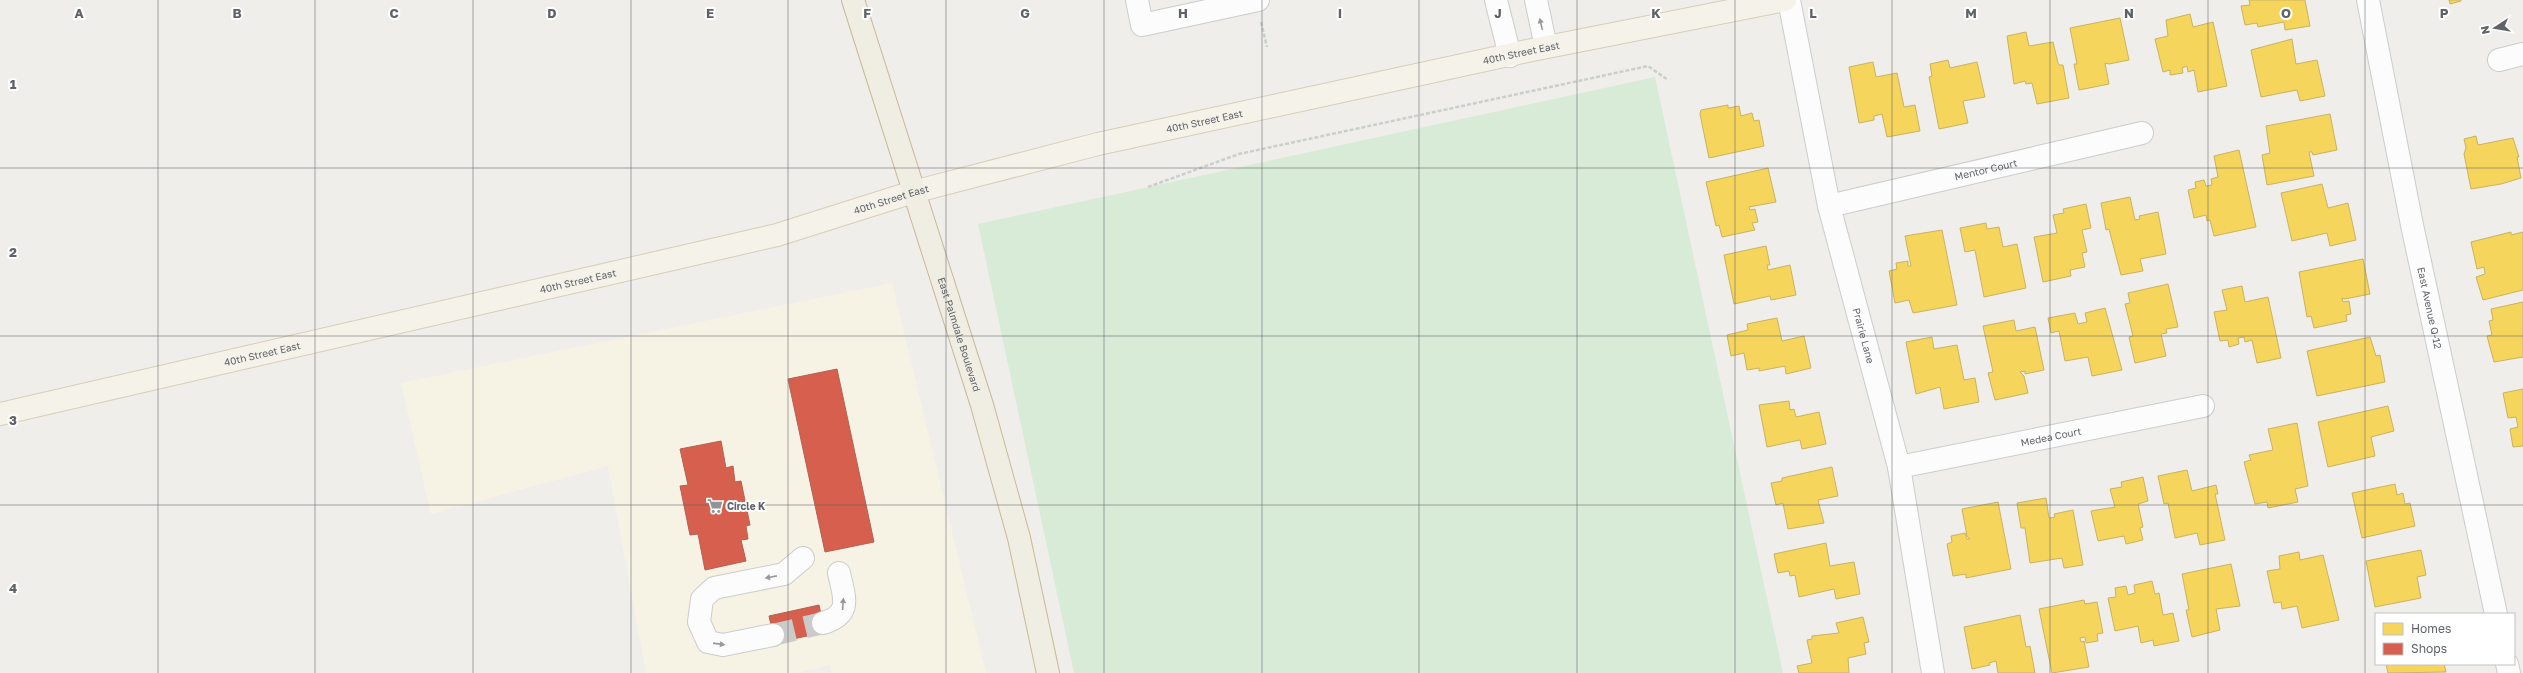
<svg xmlns="http://www.w3.org/2000/svg" width="2523" height="673" font-family="'Golos Text',sans-serif">
<rect width="100%" height="100%" fill="#efeeea"/>
<path fill="#f7f3e4" d="M 892,283 L 986,673 L 832,673 L 830,665 L 796,673 L 646,673 L 608,466 L 431,514 L 401,383 Z"/>
<path fill="#d8ebd6" d="M 1655,77 L 1783,673 L 1074,673 L 978,224 Z"/>
<path fill="#f6d55c" stroke="#c9b360" d="M 2249,0 L 2305,0 L 2310,26 L 2285,30 L 2284,22 L 2258,27 L 2257,23 L 2245,25 L 2241,6 L 2250,5 Z
M 2449,0 L 2461,0 L 2461,1 L 2450,4 Z
M 2190,14 L 2193,27 L 2213,22 L 2227,86 L 2198,92 L 2194,70 L 2188,72 L 2187,66 L 2182,68 L 2183,73 L 2170,75 L 2170,70 L 2163,72 L 2155,39 L 2168,36 L 2166,20 Z
M 2120,18 L 2129,60 L 2109,64 L 2105,63 L 2109,84 L 2079,90 L 2074,64 L 2077,64 L 2070,28 Z
M 2026,32 L 2029,46 L 2053,42 L 2058,63 L 2059,65 L 2063,65 L 2069,98 L 2037,104 L 2032,83 L 2026,84 L 2025,81 L 2014,84 L 2007,36 Z
M 2292,39 L 2296,64 L 2317,60 L 2325,96 L 2300,101 L 2297,90 L 2261,97 L 2251,50 Z
M 1948,60 L 1950,68 L 1977,62 L 1985,97 L 1963,101 L 1968,123 L 1939,129 L 1929,77 L 1932,76 L 1930,64 Z
M 1873,62 L 1876,77 L 1897,73 L 1904,107 L 1915,105 L 1920,131 L 1887,137 L 1882,114 L 1874,116 L 1874,120 L 1859,123 L 1849,67 Z
M 1728,105 L 1728,108 L 1739,106 L 1741,116 L 1752,113 L 1754,121 L 1759,120 L 1764,146 L 1709,158 L 1700,114 L 1701,110 Z
M 2330,114 L 2337,150 L 2313,155 L 2312,152 L 2309,152 L 2314,176 L 2267,185 L 2262,155 L 2270,153 L 2266,126 Z
M 2476,136 L 2478,145 L 2513,138 L 2519,157 L 2517,157 L 2521,178 L 2501,184 L 2471,189 L 2464,154 L 2466,148 L 2464,139 Z
M 2239,150 L 2256,227 L 2214,236 L 2210,220 L 2207,221 L 2206,215 L 2194,218 L 2188,190 L 2196,188 L 2195,182 L 2204,180 L 2206,186 L 2212,185 L 2211,179 L 2218,177 L 2214,156 Z
M 1768,168 L 1776,202 L 1749,207 L 1750,210 L 1755,209 L 1758,222 L 1752,223 L 1755,230 L 1722,237 L 1719,225 L 1716,226 L 1706,182 Z
M 2322,184 L 2328,208 L 2348,203 L 2356,240 L 2330,246 L 2327,233 L 2292,241 L 2281,193 Z
M 2130,197 L 2135,220 L 2140,219 L 2139,216 L 2158,212 L 2166,254 L 2140,259 L 2143,271 L 2121,275 L 2109,229 L 2106,230 L 2101,203 Z
M 2086,204 L 2091,228 L 2082,230 L 2087,252 L 2082,253 L 2085,267 L 2070,270 L 2071,276 L 2043,282 L 2034,237 L 2057,233 L 2053,215 L 2064,213 L 2063,209 Z
M 1986,223 L 1987,229 L 1999,227 L 2003,247 L 2017,244 L 2026,288 L 1984,297 L 1975,250 L 1965,252 L 1960,228 Z
M 1942,230 L 1957,305 L 1913,313 L 1909,300 L 1895,303 L 1889,271 L 1897,269 L 1896,263 L 1908,261 L 1908,266 L 1911,266 L 1905,236 Z
M 2511,232 L 2511,235 L 2523,232 L 2523,290 L 2483,300 L 2476,277 L 2485,274 L 2484,267 L 2477,269 L 2471,242 Z
M 1766,246 L 1770,265 L 1767,265 L 1768,270 L 1790,265 L 1796,295 L 1771,300 L 1770,296 L 1734,304 L 1724,255 Z
M 2363,259 L 2370,294 L 2345,299 L 2342,298 L 2343,302 L 2349,301 L 2351,314 L 2346,315 L 2347,321 L 2314,328 L 2311,316 L 2307,317 L 2299,272 Z
M 2168,284 L 2178,327 L 2166,329 L 2167,333 L 2161,334 L 2166,356 L 2135,363 L 2129,337 L 2133,336 L 2125,304 L 2130,303 L 2128,293 Z
M 2242,286 L 2245,302 L 2268,297 L 2281,358 L 2257,363 L 2252,340 L 2245,342 L 2244,337 L 2238,338 L 2239,344 L 2229,347 L 2228,340 L 2220,341 L 2214,312 L 2227,310 L 2222,290 Z
M 2523,302 L 2523,357 L 2494,362 L 2487,336 L 2492,335 L 2489,321 L 2493,320 L 2491,309 Z
M 2105,308 L 2122,370 L 2092,376 L 2088,357 L 2065,361 L 2059,331 L 2051,333 L 2048,318 L 2075,313 L 2078,324 L 2087,322 L 2085,313 Z
M 1777,318 L 1782,341 L 1804,336 L 1811,368 L 1786,374 L 1785,366 L 1759,371 L 1759,368 L 1747,370 L 1744,353 L 1731,356 L 1727,335 L 1748,330 L 1747,324 Z
M 2014,320 L 2016,331 L 2035,327 L 2044,370 L 2025,374 L 2025,371 L 2020,372 L 2024,376 L 2028,393 L 1995,400 L 1988,373 L 1993,372 L 1983,326 Z
M 1932,337 L 1934,349 L 1957,345 L 1964,380 L 1975,378 L 1979,402 L 1944,409 L 1940,387 L 1916,394 L 1906,342 Z
M 2370,337 L 2376,356 L 2380,355 L 2385,382 L 2317,396 L 2307,351 Z
M 2523,389 L 2523,446 L 2513,447 L 2510,429 L 2518,427 L 2516,417 L 2508,418 L 2503,393 Z
M 1789,401 L 1790,410 L 1794,409 L 1796,417 L 1819,412 L 1826,444 L 1802,449 L 1800,440 L 1767,447 L 1759,405 Z
M 2388,406 L 2394,431 L 2371,437 L 2375,456 L 2328,467 L 2318,422 Z
M 2297,423 L 2308,486 L 2295,489 L 2298,502 L 2268,508 L 2267,502 L 2255,504 L 2244,462 L 2251,460 L 2249,455 L 2273,450 L 2268,429 Z
M 1832,467 L 1838,496 L 1818,500 L 1824,523 L 1788,529 L 1783,503 L 1776,505 L 1771,483 L 1782,481 L 1782,478 Z
M 2187,470 L 2192,491 L 2216,485 L 2218,494 L 2215,494 L 2225,540 L 2200,545 L 2197,533 L 2175,538 L 2168,503 L 2164,504 L 2158,476 Z
M 2143,477 L 2148,501 L 2138,504 L 2143,527 L 2140,528 L 2143,540 L 2126,544 L 2124,536 L 2098,541 L 2091,511 L 2115,507 L 2110,489 L 2122,487 L 2121,482 Z
M 2395,484 L 2397,495 L 2403,493 L 2405,504 L 2410,503 L 2415,526 L 2362,538 L 2352,493 Z
M 2046,498 L 2049,518 L 2055,517 L 2054,514 L 2073,510 L 2083,565 L 2064,568 L 2062,558 L 2030,563 L 2025,528 L 2021,528 L 2017,503 Z
M 1998,502 L 2011,569 L 1966,578 L 1966,574 L 1953,576 L 1947,544 L 1952,542 L 1951,536 L 1965,533 L 1967,539 L 1970,539 L 1967,536 L 1962,509 Z
M 1826,543 L 1830,566 L 1854,562 L 1860,594 L 1836,599 L 1834,589 L 1799,597 L 1795,575 L 1790,576 L 1789,571 L 1778,573 L 1774,554 Z
M 2421,550 L 2426,575 L 2417,577 L 2421,598 L 2375,607 L 2366,561 Z
M 2299,552 L 2300,560 L 2323,555 L 2339,620 L 2302,628 L 2297,606 L 2282,609 L 2281,602 L 2274,603 L 2267,571 L 2280,569 L 2279,556 Z
M 2231,564 L 2240,606 L 2216,609 L 2220,630 L 2192,637 L 2186,610 L 2189,610 L 2182,574 Z
M 2152,581 L 2155,594 L 2159,593 L 2163,615 L 2173,613 L 2179,641 L 2154,646 L 2153,640 L 2141,643 L 2138,626 L 2115,631 L 2108,598 L 2116,597 L 2115,588 L 2126,586 L 2128,595 L 2135,593 L 2134,585 Z
M 2084,600 L 2085,604 L 2097,602 L 2103,633 L 2097,634 L 2098,641 L 2086,643 L 2085,637 L 2080,638 L 2081,642 L 2084,641 L 2089,667 L 2052,673 L 2039,609 Z
M 2020,615 L 2026,647 L 2030,646 L 2035,673 L 1998,673 L 1996,661 L 1989,663 L 1990,665 L 1972,669 L 1964,627 Z
M 1863,617 L 1869,642 L 1864,643 L 1866,654 L 1848,658 L 1849,673 L 1799,673 L 1797,666 L 1812,663 L 1807,640 L 1812,639 L 1812,636 L 1839,633 L 1836,623 Z
M 2386,664 L 2444,664 L 2446,672 L 2388,673 Z"/>
<path fill="#d6604d" stroke="#b26155" d="M 837,369 L 874,542 L 825,552 L 788,379 Z
M 721,441 L 726,468 L 733,466 L 735,482 L 741,481 L 750,525 L 746,526 L 748,539 L 741,540 L 746,561 L 705,570 L 698,534 L 690,535 L 680,486 L 688,485 L 680,449 Z
M 819,605 L 825,632 L 775,643 L 769,616 Z"/>
<g fill="none" stroke-linecap="round" stroke-linejoin="round">
<path stroke="#cbcbca" stroke-width="22" stroke-dasharray="22 11" stroke-linecap="butt" d="M 773,635 L 823,623"/>
<defs>
<g id="minor">
<path d="M 1137,0 L 1142,25 L 1258,0"/>
<path d="M 1496,0 L 1510,56"/>
<path d="M 1536,0 L 1546,47"/>
<path id="s1" d="M 1789,0 L 1829,206 L 1899,467 L 1933,673"/>
<path id="s2" d="M 2368,0 L 2412,225 L 2496,614"/>
<path d="M 2499,60 L 2523,54"/>
<path id="s3" d="M 1829,206 L 2142,133"/>
<path id="s4" d="M 1899,467 L 2203,406"/>
<path d="M 823,623 C 853,614 844,597 839,573"/>
<path d="M 773,635 L 723,645 L 708,642 L 699,622 L 702,599 L 714,588 L 784,574 L 803,558"/>
<path d="M 2507,664 L 2509,673"/>
</g>
<g id="major">
<path id="s5" d="M 0,414 L 777,235 L 913,192 L 1098,144 L 1527,51 L 1785,0"/>
</g>
<g id="highway">
<path id="s6" d="M 853,0 L 982,405 L 1019,538 L 1048,673"/>
</g>
</defs>
<use href="#minor" stroke="#cbcccc" stroke-width="24"/>
<use href="#major" stroke="#d7ceb8" stroke-width="24"/>
<use href="#highway" stroke="#c8b996" stroke-width="24"/>
<path stroke="#cacfcc" stroke-width="2.5" stroke-dasharray="4 2" stroke-linecap="butt" d="M 1261,22 L 1267,47
M 1148,187 L 1239,154 L 1648,66 L 1668,80"/>
<use href="#minor" stroke="#fdfcfc" stroke-width="22"/>
<use href="#major" stroke="#f4f2e9" stroke-width="22"/>
<use href="#highway" stroke="#f0ede3" stroke-width="22"/>
</g>
<defs><path id="oneway-solid" d="M-6-.8H1V-3.2L6.5 0L1 3.2V.8H-6Z"/></defs>
<g fill="#96999c">
<use href="#oneway-solid" transform="translate(1541 24) rotate(-103)"/>
<use href="#oneway-solid" transform="translate(771 577) rotate(169)"/>
<use href="#oneway-solid" transform="translate(843 604) rotate(-86)"/>
<use href="#oneway-solid" transform="translate(719 644) rotate(8)"/>
</g>
<path fill="none" stroke="#5f6368" stroke-width="1" stroke-opacity="0.55" d="M 158,0 L 158,673M 315,0 L 315,673M 473,0 L 473,673M 631,0 L 631,673M 788,0 L 788,673M 946,0 L 946,673M 1104,0 L 1104,673M 1262,0 L 1262,673M 1419,0 L 1419,673M 1577,0 L 1577,673M 1735,0 L 1735,673M 1892,0 L 1892,673M 2050,0 L 2050,673M 2208,0 L 2208,673M 2365,0 L 2365,673M 0,168 L 2523,168M 0,336 L 2523,336M 0,505 L 2523,505"/>
<defs>
<symbol id="supermarket-bare" viewBox="-9 -9 18 18"><path d="M-6-5.5h2.5l.6 2H6L4.5 2H-2.5L-4.4-4H-6ZM-1.5 3.2a1.3 1.3 0 1 0 .1 0ZM3 3.2a1.3 1.3 0 1 0 .1 0Z" fill="#919496" stroke="#fff" stroke-width="2.5" paint-order="stroke"/></symbol>
</defs>
<g fill-rule="evenodd">
<use href="#supermarket-bare" x="704" y="495" width="22" height="22"/>
</g>
<g text-anchor="middle" stroke-width="4" stroke-linejoin="round" paint-order="stroke">
<g font-size="10" fill="#5f6368" stroke="#fff">
<text dy="4" stroke="none"><textPath href="#s5" startOffset="1564">40th Street East</textPath></text>
<text dy="4" stroke="none"><textPath href="#s5" startOffset="1240">40th Street East</textPath></text>
<text dy="4" stroke="none"><textPath href="#s3" startOffset="161">Mentor Court</textPath></text>
<text dy="4" stroke="none"><textPath href="#s5" startOffset="917">40th Street East</textPath></text>
<text dy="4" stroke="none"><textPath href="#s5" startOffset="593">40th Street East</textPath></text>
<text dy="4" stroke="none"><textPath href="#s2" startOffset="314">East Avenue Q-12</textPath></text>
<text dy="4" stroke="none"><textPath href="#s6" startOffset="351">East Palmdale Boulevard</textPath></text>
<text dy="4" stroke="none"><textPath href="#s1" startOffset="344">Prairie Lane</textPath></text>
<text dy="4" stroke="none"><textPath href="#s5" startOffset="269">40th Street East</textPath></text>
<text dy="4" stroke="none"><textPath href="#s4" startOffset="155">Medea Court</textPath></text>
</g>
<g font-size="10" font-weight="bold" fill="#5f6368" stroke="#fff" text-anchor="start">
<text x="727" y="510">Circle K</text>
</g>
</g>
<g font-size="13" text-anchor="middle" font-weight="bold" fill="#5f6368" stroke="#fff" stroke-width="4" stroke-linejoin="round" paint-order="stroke">
<text x="79" y="18">A</text>
<text x="237" y="18">B</text>
<text x="394" y="18">C</text>
<text x="552" y="18">D</text>
<text x="710" y="18">E</text>
<text x="867" y="18">F</text>
<text x="1025" y="18">G</text>
<text x="1183" y="18">H</text>
<text x="1340" y="18">I</text>
<text x="1498" y="18">J</text>
<text x="1656" y="18">K</text>
<text x="1813" y="18">L</text>
<text x="1971" y="18">M</text>
<text x="2129" y="18">N</text>
<text x="2286" y="18">O</text>
<text x="2444" y="18">P</text>
<text x="13" y="89">1</text>
<text x="13" y="257">2</text>
<text x="13" y="425">3</text>
<text x="13" y="593">4</text>
</g>
<rect x="2375" y="613" width="140" height="52" fill="#ffffff" stroke="#bfc1c3"/>
<rect x="2383" y="623" width="20" height="12" fill="#f6d55c" stroke="#bfc1c3"/>
<text x="2411" y="633" font-size="12" fill="#5f6368">Homes</text>
<rect x="2383" y="643" width="20" height="12" fill="#d6604d" stroke="#bfc1c3"/>
<text x="2411" y="653" font-size="12" fill="#5f6368">Shops</text>
<g transform="translate(2495 28) rotate(258)" stroke="#ffffff" stroke-width="3" paint-order="stroke">
<path d="M0-3L7 15L0 10L-7 15Z" fill="#5f6368"/>
<text y="-6" font-size="11" font-weight="bold" text-anchor="middle" fill="#5f6368">N</text>
</g>
</svg>
